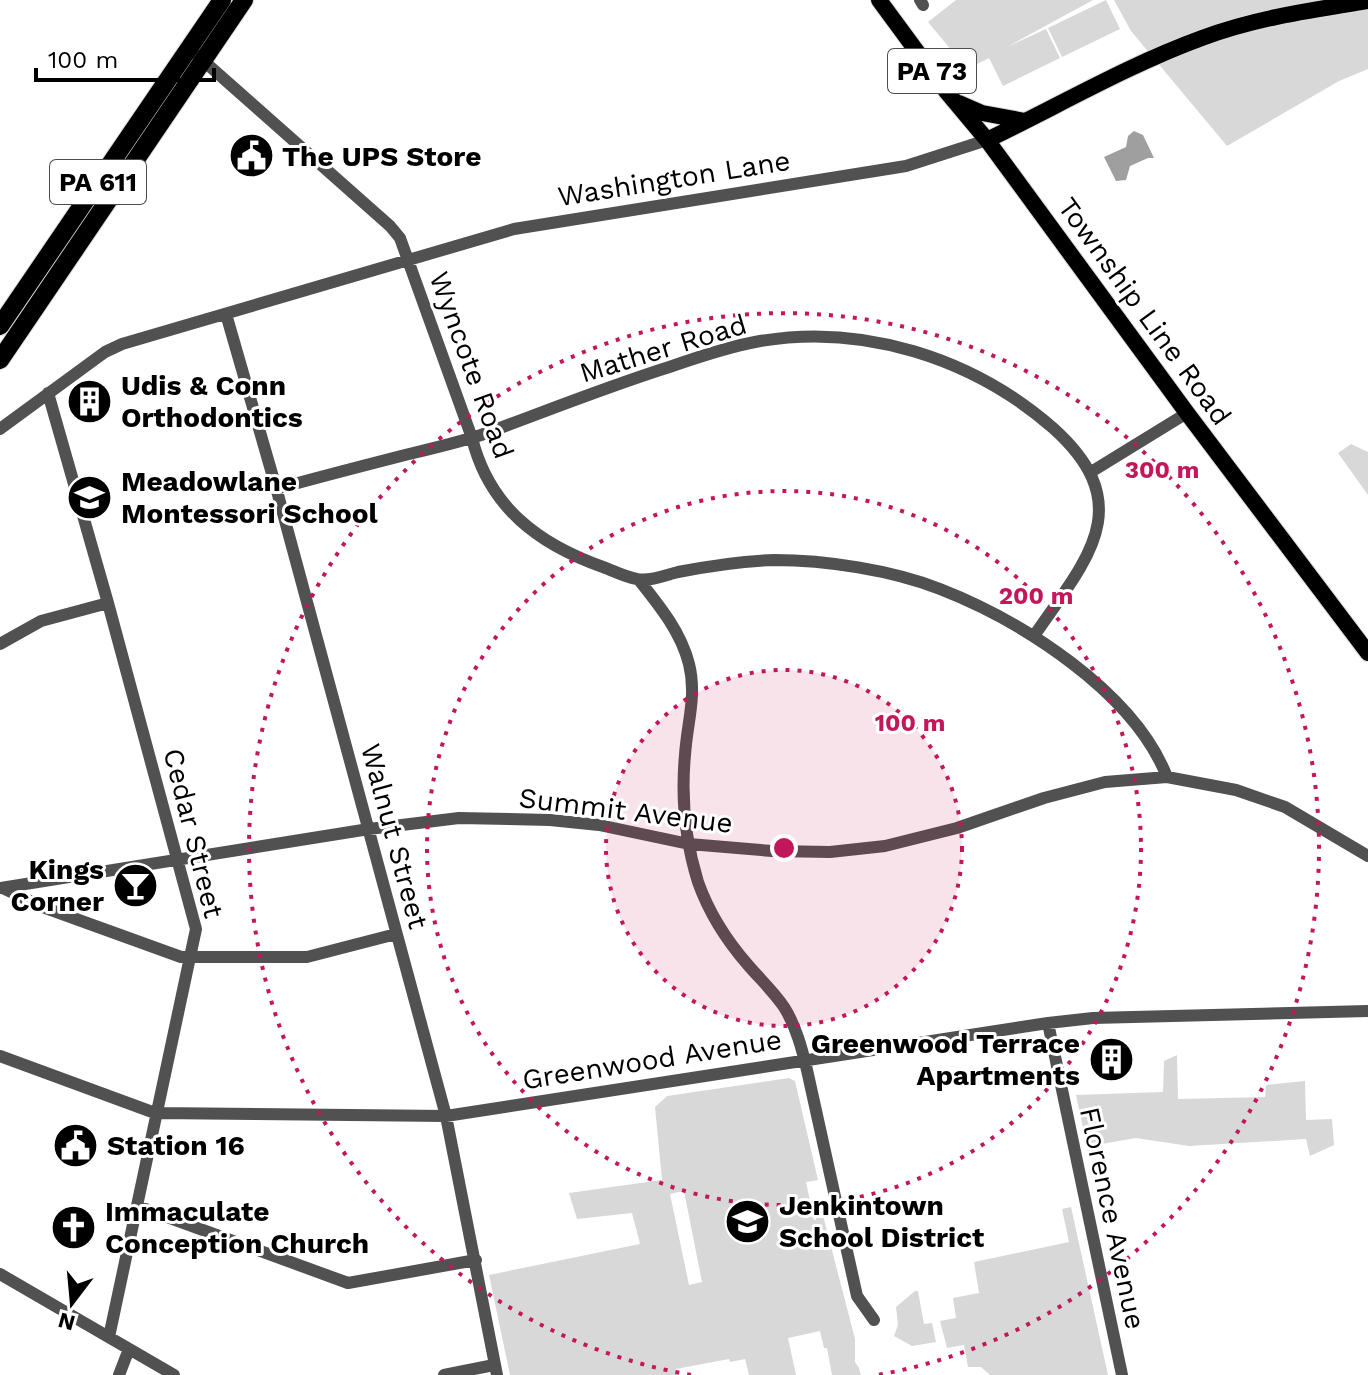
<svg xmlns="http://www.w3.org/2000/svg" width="1368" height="1375" font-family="'Work Sans',sans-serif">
<rect width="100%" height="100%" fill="#fff"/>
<path fill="#d8d8d8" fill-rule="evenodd" d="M 956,0 L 1093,0 L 1007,47 L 1046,29 L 1060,58 L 1003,86 L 989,58 L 967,69 L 928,22 Z
M 1106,0 L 1120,29 L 1062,57 L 1048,28 Z
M 1114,0 L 1368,0 L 1368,69 L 1339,81 L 1227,146 L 1131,31 Z
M 1351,444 L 1368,452 L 1368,495 L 1338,453 Z
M 1177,1055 L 1178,1099 L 1265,1097 L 1266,1085 L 1305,1081 L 1306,1120 L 1332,1119 L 1334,1145 L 1310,1156 L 1306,1139 L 1189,1146 L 1136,1138 L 1096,1145 L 1092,1156 L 1089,1157 L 1076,1095 L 1163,1092 L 1164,1061 Z
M 789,1078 L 795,1081 L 818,1180 L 806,1182 L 814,1220 L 816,1220 L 814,1207 L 820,1204 L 855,1339 L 855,1362 L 859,1368 L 861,1375 L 832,1375 L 827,1348 L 824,1348 L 820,1331 L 788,1338 L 796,1375 L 749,1375 L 745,1359 L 730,1362 L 729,1359 L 676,1369 L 677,1375 L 510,1375 L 489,1275 L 640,1244 L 632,1213 L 577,1219 L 569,1193 L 662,1180 L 655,1107 L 667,1096 ZM 684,1191 L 702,1282 L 689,1285 L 670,1194 Z
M 1071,1207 L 1108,1375 L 990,1375 L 981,1367 L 968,1367 L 964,1345 L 947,1348 L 940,1321 L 956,1318 L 953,1298 L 979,1293 L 974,1262 L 1069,1242 L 1062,1209 Z
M 915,1291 L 918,1291 L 924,1324 L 932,1323 L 936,1342 L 912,1346 L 894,1336 L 898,1325 L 896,1307 Z"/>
<path fill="#9f9f9f" d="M 1134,131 L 1143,135 L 1154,158 L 1148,158 L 1130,166 L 1126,180 L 1116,181 L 1104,157 L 1126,147 L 1128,136 Z"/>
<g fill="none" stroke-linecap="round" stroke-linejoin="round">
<defs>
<path id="major" d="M 879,0 L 946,91 L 987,140 L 1187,413 L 1368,653
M 959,103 L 982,113 L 1025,121
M 987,140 C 1058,106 1128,65 1202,38 C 1255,18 1312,10 1368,1"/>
<path id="highway" d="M 0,326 L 222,0
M 0,360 L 244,0"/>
</defs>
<use href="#major" stroke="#dbdbdb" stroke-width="18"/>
<use href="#highway" stroke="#dbdbdb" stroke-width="20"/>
<path stroke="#515151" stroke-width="12" d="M 920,0 L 923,5
M 198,56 L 390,226 L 400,238 L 472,438 C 489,507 538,544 603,567 C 614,571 625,577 637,579 C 649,582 666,575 678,572 C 709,566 742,561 774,560 C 825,560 892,570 940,589 C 1022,621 1134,692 1167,777
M 226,314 L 277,491 L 446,1116 L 497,1375
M 48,393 L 108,603 L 196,929 L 109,1337
M 0,429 L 105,352 L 122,344 L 514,229 L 906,166 L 987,140
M 1091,472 L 1187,413
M 276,489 C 319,477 362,466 405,455 C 430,449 456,443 481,435 C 541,413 601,389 663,369 C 693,359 723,348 755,342 C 861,322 973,358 1053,428 C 1140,506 1086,560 1034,636
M 639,580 C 659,605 681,632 689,664 C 697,696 687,723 685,755 C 681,798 685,840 698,882 C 709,913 727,941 748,965 C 760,979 774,992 784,1007 C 796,1026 802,1049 807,1070 L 857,1296 L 874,1320
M 0,644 L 41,621 L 108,603
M 0,888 L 369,829 L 459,818 L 550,820 L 599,825 L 689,844 L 772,851 L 830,852 L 885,846 L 957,828 L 1044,798 L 1105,782 L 1167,777 L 1236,790 L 1285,807 L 1368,856
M 3,888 L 40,906 L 181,957 L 307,957 L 396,934
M 1048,1023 L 1122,1375
M 0,1056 L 155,1113 L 446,1116 L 1048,1023 L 1093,1018 L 1368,1011
M 137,1206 L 348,1283 L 476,1260
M 0,1274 L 174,1375
M 119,1375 L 129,1349
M 444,1375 L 494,1365"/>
<use href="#major" stroke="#000" stroke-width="16"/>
<use href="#highway" stroke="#000" stroke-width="18"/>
</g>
<circle cx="784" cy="848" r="178" fill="#c2185b" fill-opacity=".12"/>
<g fill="none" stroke="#c2185b" stroke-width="4" stroke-dasharray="4 8">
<circle cx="784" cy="848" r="178"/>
<circle cx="784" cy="848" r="357"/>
<path d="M691 1375A535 535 0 1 1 877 1375"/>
</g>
<defs>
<symbol id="civic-disc" viewBox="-11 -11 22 22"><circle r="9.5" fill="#000" stroke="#fff"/><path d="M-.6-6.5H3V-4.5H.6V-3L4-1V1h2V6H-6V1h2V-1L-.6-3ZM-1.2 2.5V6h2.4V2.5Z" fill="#fff"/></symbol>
<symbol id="building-disc" viewBox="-11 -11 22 22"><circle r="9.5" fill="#000" stroke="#fff"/><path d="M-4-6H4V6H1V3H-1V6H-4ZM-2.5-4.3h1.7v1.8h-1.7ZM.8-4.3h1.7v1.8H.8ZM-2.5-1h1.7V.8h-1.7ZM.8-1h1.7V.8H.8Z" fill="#fff"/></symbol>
<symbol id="school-disc" viewBox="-11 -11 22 22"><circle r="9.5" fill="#000" stroke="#fff"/><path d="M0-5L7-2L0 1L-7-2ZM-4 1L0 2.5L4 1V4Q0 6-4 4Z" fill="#fff"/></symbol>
<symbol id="bar-disc" viewBox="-11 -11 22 22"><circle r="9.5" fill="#000" stroke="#fff"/><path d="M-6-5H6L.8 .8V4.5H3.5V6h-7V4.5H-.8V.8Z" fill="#fff"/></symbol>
<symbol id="church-disc" viewBox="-11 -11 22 22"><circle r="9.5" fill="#000" stroke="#fff"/><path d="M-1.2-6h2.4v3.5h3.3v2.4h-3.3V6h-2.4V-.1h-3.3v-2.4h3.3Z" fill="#fff"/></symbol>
</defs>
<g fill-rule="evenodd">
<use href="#civic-disc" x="226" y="130" width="51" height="51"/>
<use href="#building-disc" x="64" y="376" width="51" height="51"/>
<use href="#school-disc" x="64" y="472" width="51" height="51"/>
<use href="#bar-disc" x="110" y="860" width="51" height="51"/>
<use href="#building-disc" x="1086" y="1034" width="51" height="51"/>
<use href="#civic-disc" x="50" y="1120" width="51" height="51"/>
<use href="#school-disc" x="722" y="1196" width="51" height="51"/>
<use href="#church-disc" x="48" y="1202" width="51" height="51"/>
</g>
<g text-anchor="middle" stroke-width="6" stroke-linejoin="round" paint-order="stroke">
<g fill="#fff" stroke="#4c4c4c" stroke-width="2">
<rect x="888" y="49" width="88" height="44" rx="6"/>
<rect x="50" y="160" width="96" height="44" rx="6"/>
</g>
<g font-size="26" font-weight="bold" fill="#000">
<text x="932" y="80">PA 73</text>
<text x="98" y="191">PA 611</text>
</g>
<g font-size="28" font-weight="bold" fill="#000" stroke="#fff" text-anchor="start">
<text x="282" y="166">The UPS Store</text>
<text x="121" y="395">Udis &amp; Conn<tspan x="121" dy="32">Orthodontics</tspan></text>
<text x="121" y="491">Meadowlane<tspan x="121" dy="32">Montessori School</tspan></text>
<text x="104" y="879" text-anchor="end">Kings<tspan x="104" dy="32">Corner</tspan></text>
<text x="1080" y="1053" text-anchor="end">Greenwood Terrace<tspan x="1080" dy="32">Apartments</tspan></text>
<text x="107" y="1155">Station 16</text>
<text x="779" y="1215">Jenkintown<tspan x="779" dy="32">School District</tspan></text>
<text x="105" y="1221">Immaculate<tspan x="105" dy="32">Conception Church</tspan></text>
</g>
<g font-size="28" fill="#000" stroke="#fff">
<text transform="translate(674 178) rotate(-9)" y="10">Washington Lane</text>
<text transform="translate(1145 311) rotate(54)" y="10">Township Line Road</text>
<text transform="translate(663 348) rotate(-17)" y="10">Mather Road</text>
<text transform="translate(472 365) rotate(70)" y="10">Wyncote Road</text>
<text transform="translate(626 810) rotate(7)" y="10">Summit Avenue</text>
<text transform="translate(194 833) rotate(76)" y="10">Cedar Street</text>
<text transform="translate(395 836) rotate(75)" y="10">Walnut Street</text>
<text transform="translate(652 1059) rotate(-9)" y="10">Greenwood Avenue</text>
<text transform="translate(1113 1218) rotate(78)" y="10">Florence Avenue</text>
</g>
</g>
<circle cx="784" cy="848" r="12" fill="#c2185b" stroke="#fff" stroke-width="4"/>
<g font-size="24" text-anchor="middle" font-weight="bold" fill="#c2185b" stroke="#fff" stroke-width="6" stroke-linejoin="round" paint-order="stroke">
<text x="1162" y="478">300 m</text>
<text x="1036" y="604">200 m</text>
<text x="910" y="731">100 m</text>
</g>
<g transform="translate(72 1303) rotate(196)" stroke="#ffffff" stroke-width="6" paint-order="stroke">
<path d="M0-6L14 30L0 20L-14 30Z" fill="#000000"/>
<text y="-12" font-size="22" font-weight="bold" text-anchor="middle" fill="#000000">N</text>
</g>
<path d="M36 68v12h178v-12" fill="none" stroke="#000000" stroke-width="4"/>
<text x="48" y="68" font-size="24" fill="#000000" stroke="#ffffff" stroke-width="6" paint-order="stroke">100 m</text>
</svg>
